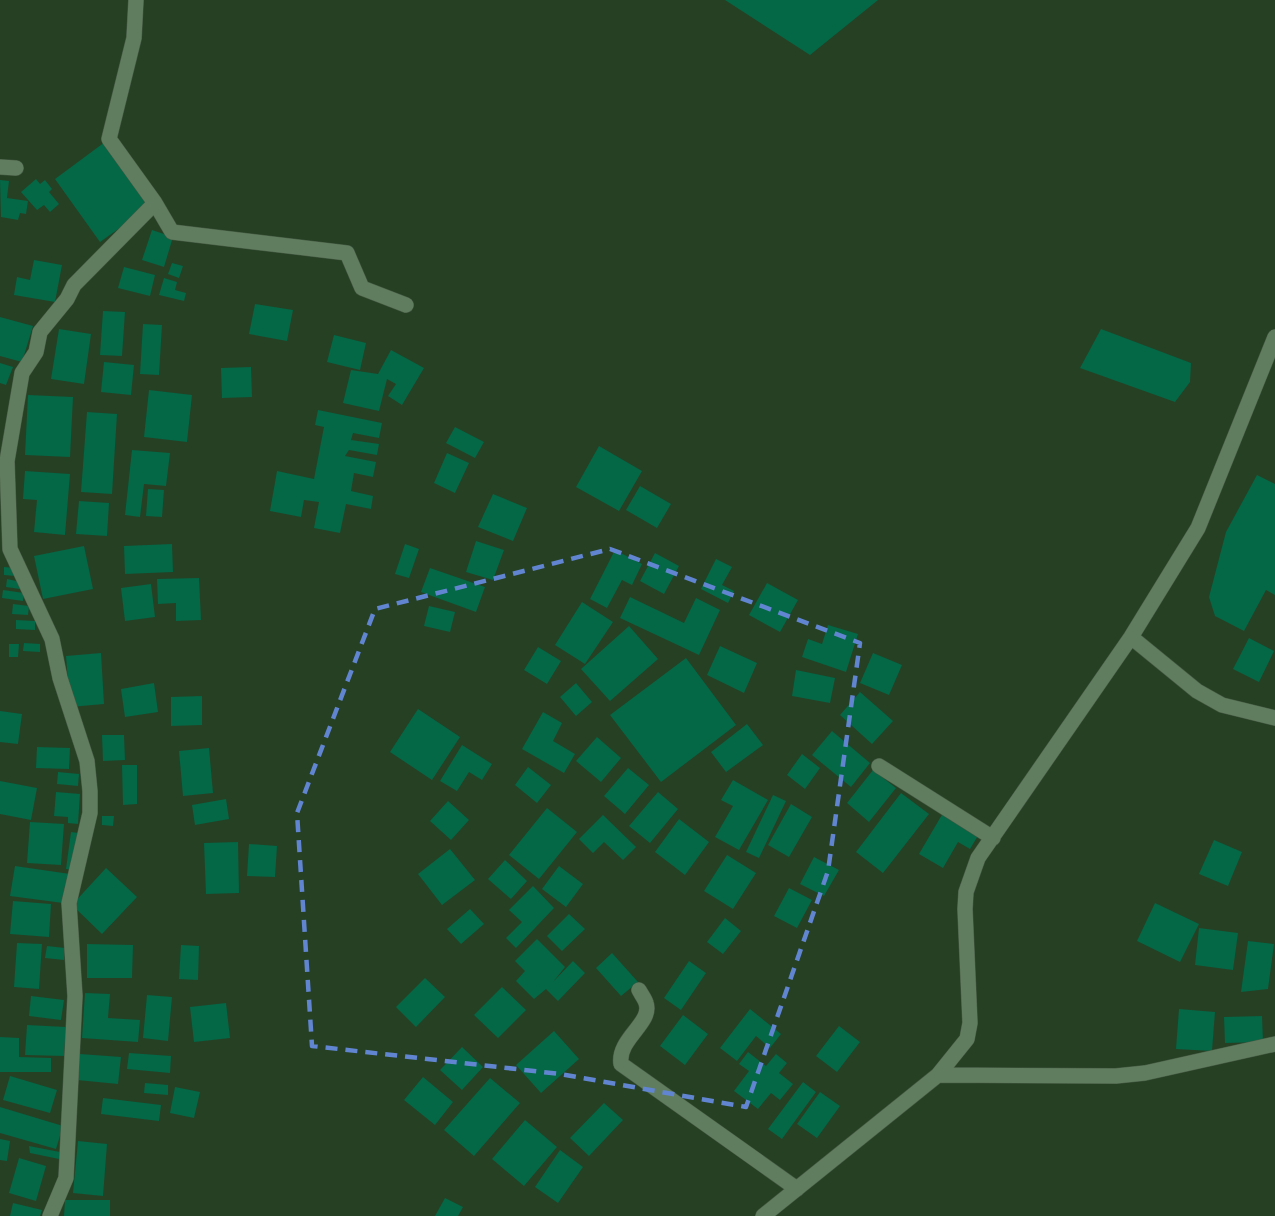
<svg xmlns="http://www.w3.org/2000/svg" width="1275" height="1216" font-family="Merriweather,serif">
<rect width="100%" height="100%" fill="#264024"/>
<path fill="#046746" d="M 725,0 L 878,0 L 810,55 Z
M 109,139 L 155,203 L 100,242 L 55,179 Z
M 36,179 L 40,184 L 45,180 L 52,189 L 49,192 L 59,204 L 50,212 L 44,205 L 37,210 L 21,192 Z
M 0,180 L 9,181 L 7,198 L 28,201 L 26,214 L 20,213 L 18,220 L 1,217 Z
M 152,230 L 173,237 L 164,267 L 142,260 Z
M 34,260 L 62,265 L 55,302 L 14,295 L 17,277 L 30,280 Z
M 172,263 L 183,266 L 179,278 L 168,274 Z
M 124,267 L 155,275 L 150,296 L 118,288 Z
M 164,278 L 177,282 L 175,290 L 186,293 L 184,301 L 159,295 Z
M 255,304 L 293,310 L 287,341 L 249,334 Z
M 103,311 L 125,312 L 122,356 L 100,355 Z
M 0,317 L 33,326 L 22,362 L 0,356 Z
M 143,324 L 162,325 L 159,375 L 140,374 Z
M 59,329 L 91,334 L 84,384 L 51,379 Z
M 1101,329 L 1191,363 L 1190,382 L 1175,402 L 1080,368 Z
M 334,335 L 366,343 L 360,370 L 327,362 Z
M 391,350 L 424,368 L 402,405 L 388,396 L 396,384 L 387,379 L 379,411 L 343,403 L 351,370 L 378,374 Z
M 104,362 L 134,365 L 131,395 L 101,392 Z
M 0,363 L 13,367 L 6,385 L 0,383 Z
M 251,367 L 252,397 L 222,398 L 221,368 Z
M 149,390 L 192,395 L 187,442 L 144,437 Z
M 28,395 L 73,397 L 70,457 L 25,455 Z
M 318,410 L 382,423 L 379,438 L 353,433 L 351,440 L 379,444 L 377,455 L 349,450 L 345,456 L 376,462 L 373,477 L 354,473 L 351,491 L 373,496 L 371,509 L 346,504 L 340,533 L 314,528 L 319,502 L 304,500 L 301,517 L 270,511 L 277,471 L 314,479 L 324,427 L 315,425 Z
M 87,412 L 117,414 L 112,494 L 81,492 Z
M 455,427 L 484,442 L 475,458 L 446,443 Z
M 599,446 L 642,471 L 619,511 L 576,487 Z
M 132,450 L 170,453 L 166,486 L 144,484 L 140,517 L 125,515 Z
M 447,453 L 469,463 L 455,493 L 434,483 Z
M 25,471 L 70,474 L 65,535 L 34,532 L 37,500 L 23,499 Z
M 1257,475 L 1275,484 L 1275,595 L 1266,590 L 1244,631 L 1215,616 L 1209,597 L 1226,532 Z
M 640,486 L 671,504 L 657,528 L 626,510 Z
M 148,489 L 164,490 L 162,517 L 146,516 Z
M 493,494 L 527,508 L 513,541 L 478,527 Z
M 79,501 L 109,503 L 107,536 L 76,534 Z
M 476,541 L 504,550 L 493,580 L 466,572 Z
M 172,544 L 173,572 L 125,574 L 124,546 Z
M 405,544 L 419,549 L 409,578 L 395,574 Z
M 84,546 L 93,589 L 43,599 L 34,556 Z
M 615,550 L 642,564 L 632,585 L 622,580 L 607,608 L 590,599 Z
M 655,553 L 679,566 L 664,594 L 640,581 Z
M 716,559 L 732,567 L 722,585 L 734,591 L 728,603 L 701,589 Z
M 4,567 L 15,568 L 15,576 L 4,575 Z
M 430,568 L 485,587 L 476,612 L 421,592 Z
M 199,578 L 201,620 L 176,621 L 176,603 L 158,604 L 157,579 Z
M 7,579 L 21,582 L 20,589 L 6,587 Z
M 767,583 L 798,600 L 780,632 L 749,615 Z
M 151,584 L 155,617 L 125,621 L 121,588 Z
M 3,590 L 24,593 L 23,601 L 2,598 Z
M 630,597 L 684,623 L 696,598 L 720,610 L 699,655 L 620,618 Z
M 582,602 L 613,622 L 585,664 L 555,645 Z
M 13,604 L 29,606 L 28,615 L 12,614 Z
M 429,606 L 455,612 L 450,632 L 424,626 Z
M 16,620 L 35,621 L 35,630 L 16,629 Z
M 828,625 L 858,634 L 846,672 L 802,657 L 808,639 L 822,644 Z
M 629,626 L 658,659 L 610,701 L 581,669 Z
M 1249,638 L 1274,651 L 1259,682 L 1233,669 Z
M 24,643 L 40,644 L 40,652 L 23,651 Z
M 9,644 L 19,644 L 18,657 L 9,657 Z
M 720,646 L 757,663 L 744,693 L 707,675 Z
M 538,647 L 561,661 L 547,684 L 524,670 Z
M 101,653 L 104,704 L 70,707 L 66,656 Z
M 873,653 L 902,665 L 889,695 L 860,683 Z
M 686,658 L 736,725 L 661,782 L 610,715 Z
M 796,670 L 835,678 L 830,703 L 792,696 Z
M 154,683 L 158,712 L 125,717 L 121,689 Z
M 576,683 L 592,702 L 576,716 L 560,697 Z
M 860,692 L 893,721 L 872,744 L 840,715 Z
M 202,696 L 202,725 L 171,726 L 171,697 Z
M 418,709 L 460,737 L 432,780 L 390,752 Z
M 0,711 L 22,714 L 18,744 L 0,742 Z
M 543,712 L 562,723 L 553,741 L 575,754 L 564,773 L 522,749 Z
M 747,724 L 763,745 L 726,772 L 711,752 Z
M 832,731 L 870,763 L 851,787 L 812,755 Z
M 102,735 L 124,735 L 125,760 L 103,761 Z
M 597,737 L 621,758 L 601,782 L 576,761 Z
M 462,745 L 492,764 L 482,780 L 469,772 L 457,791 L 440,781 Z
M 37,747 L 70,748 L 69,769 L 36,768 Z
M 209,748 L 213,793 L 183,796 L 179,751 Z
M 802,754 L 820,768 L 805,789 L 787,775 Z
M 122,765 L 137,765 L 137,804 L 123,805 Z
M 528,767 L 551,785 L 537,803 L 515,785 Z
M 628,768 L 649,785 L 625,814 L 604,796 Z
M 873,770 L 896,788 L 869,822 L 847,803 Z
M 58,772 L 79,774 L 78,786 L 57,784 Z
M 733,780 L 768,800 L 739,850 L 715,837 L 733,806 L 721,800 Z
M 0,781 L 37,788 L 31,820 L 0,814 Z
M 56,792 L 80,794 L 78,824 L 68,823 L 68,817 L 54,816 Z
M 658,792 L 678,809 L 650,843 L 629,826 Z
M 901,793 L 929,814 L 883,873 L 856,852 Z
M 773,795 L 786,801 L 759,858 L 746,852 Z
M 226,799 L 229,819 L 195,825 L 192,805 Z
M 448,801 L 469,820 L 451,840 L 430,821 Z
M 791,804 L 812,817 L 789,857 L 768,845 Z
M 547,808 L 577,832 L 539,879 L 509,855 Z
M 943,813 L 979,834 L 970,849 L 958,842 L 943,868 L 919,854 Z
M 603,815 L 636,847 L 623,860 L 604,842 L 593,853 L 579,839 Z
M 102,816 L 114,816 L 113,826 L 102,825 Z
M 679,819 L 709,842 L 685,875 L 655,852 Z
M 30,822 L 64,824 L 61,865 L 27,863 Z
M 71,832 L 85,834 L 81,871 L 66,869 Z
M 1214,840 L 1242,852 L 1228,886 L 1199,874 Z
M 238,842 L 239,893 L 206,894 L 204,843 Z
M 249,844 L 277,846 L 275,877 L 247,876 Z
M 450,849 L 475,880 L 442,905 L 418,874 Z
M 727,855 L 756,873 L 733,909 L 704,891 Z
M 814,857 L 839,870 L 824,896 L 800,884 Z
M 505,860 L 527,881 L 511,899 L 488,879 Z
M 15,866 L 77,875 L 75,887 L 65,885 L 63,903 L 10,896 Z
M 559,866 L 583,884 L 566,907 L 542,889 Z
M 106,868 L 137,897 L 102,934 L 72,905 Z
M 533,886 L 554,908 L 516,948 L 506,938 L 522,922 L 509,910 Z
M 789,888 L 812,900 L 797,928 L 774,916 Z
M 13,901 L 51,904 L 49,937 L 10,934 Z
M 1155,903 L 1199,924 L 1180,962 L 1137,941 Z
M 470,909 L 484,924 L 461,944 L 447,929 Z
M 569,914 L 585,929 L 562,951 L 547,936 Z
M 725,918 L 741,931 L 723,954 L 707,942 Z
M 1199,928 L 1238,933 L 1233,970 L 1195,965 Z
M 537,939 L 565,967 L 553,982 L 573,961 L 585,973 L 558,1001 L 546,989 L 534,999 L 516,981 L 525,971 L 515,961 Z
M 1248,941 L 1274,944 L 1268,989 L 1241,992 Z
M 17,943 L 42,944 L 39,989 L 14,987 Z
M 87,944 L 133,945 L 132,978 L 87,978 Z
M 181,945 L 199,946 L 198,980 L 179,979 Z
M 47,946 L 65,948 L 64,960 L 45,958 Z
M 612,953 L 638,982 L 621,996 L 596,968 Z
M 689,961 L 706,973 L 681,1010 L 664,998 Z
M 425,978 L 445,997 L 416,1027 L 396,1007 Z
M 502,987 L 526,1010 L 498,1038 L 474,1015 Z
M 85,993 L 110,994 L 108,1018 L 140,1020 L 138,1042 L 82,1038 Z
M 147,995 L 172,997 L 168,1041 L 143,1038 Z
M 31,996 L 64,1000 L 61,1020 L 29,1016 Z
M 226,1003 L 230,1038 L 194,1042 L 190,1007 Z
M 750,1009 L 781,1034 L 770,1048 L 756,1036 L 737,1061 L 720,1048 Z
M 1179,1009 L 1215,1012 L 1212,1051 L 1176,1049 Z
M 683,1015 L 708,1034 L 685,1065 L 660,1046 Z
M 1262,1016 L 1263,1042 L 1225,1043 L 1224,1017 Z
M 27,1025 L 66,1027 L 64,1056 L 25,1055 Z
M 839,1026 L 860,1042 L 837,1072 L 816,1056 Z
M 554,1031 L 579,1059 L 541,1093 L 516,1065 Z
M 0,1037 L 19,1038 L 19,1057 L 51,1058 L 51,1072 L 0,1072 Z
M 462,1047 L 483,1067 L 462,1090 L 440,1070 Z
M 748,1052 L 766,1066 L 776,1054 L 787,1063 L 779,1073 L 793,1084 L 780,1100 L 771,1093 L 758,1109 L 734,1091 L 749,1071 L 739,1064 Z
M 129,1053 L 171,1056 L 170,1073 L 127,1069 Z
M 80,1054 L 121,1057 L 118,1084 L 77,1080 Z
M 10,1076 L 57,1090 L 50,1113 L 3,1100 Z
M 423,1077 L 453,1102 L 435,1125 L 404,1100 Z
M 490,1078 L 520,1103 L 474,1156 L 444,1130 Z
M 803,1082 L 816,1092 L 782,1139 L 768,1129 Z
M 145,1083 L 168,1085 L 168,1095 L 144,1093 Z
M 175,1087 L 200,1092 L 194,1118 L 170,1113 Z
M 820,1092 L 840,1106 L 817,1138 L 797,1124 Z
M 103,1098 L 161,1105 L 159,1121 L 101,1114 Z
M 604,1103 L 623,1120 L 589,1156 L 570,1138 Z
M 0,1107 L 63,1126 L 56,1149 L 0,1133 Z
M 525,1120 L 557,1147 L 524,1186 L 492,1159 Z
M 0,1139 L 10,1141 L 7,1161 L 0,1160 Z
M 78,1141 L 107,1144 L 103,1196 L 73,1193 Z
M 29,1146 L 60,1152 L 59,1159 L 30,1153 Z
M 560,1150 L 583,1167 L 558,1203 L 535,1187 Z
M 19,1158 L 46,1166 L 36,1201 L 9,1193 Z
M 445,1198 L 463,1207 L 458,1216 L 435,1216 Z
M 65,1200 L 110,1200 L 110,1216 L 64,1216 Z
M 13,1203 L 42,1210 L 40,1216 L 10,1216 Z"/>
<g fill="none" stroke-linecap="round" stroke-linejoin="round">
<defs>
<path id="minor" d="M 0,167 L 16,168
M 155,203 L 172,232 L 347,253 L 362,288 L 406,305
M 1131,637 L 1197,691 L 1222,705 L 1275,718
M 879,766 L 993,838
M 639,990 C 641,994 645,999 646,1003 C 653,1023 617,1039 621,1064 L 797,1189
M 938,1075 L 1116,1076 L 1145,1073 L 1275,1044
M 50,1216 L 66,1178 L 75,996 L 69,903 L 90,813 L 90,791 L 87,761 L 60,678 L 52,639 L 10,549 L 7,461 L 22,373 L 36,352 L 40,332 L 67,299 L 74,285 L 155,203 L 109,139 L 134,38 L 136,0
M 763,1216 L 938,1075 L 967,1039 L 970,1023 L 965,909 L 966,892 L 978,858 L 1131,637 L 1198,528 L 1275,337"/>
</defs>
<use href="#minor" stroke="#455b44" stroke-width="16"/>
<use href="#minor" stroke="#617d5f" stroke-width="15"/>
</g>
<path fill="none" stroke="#6185d1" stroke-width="4.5" stroke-dasharray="12 8" stroke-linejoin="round" d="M 610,549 L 860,643 L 828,871 L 746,1107 L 560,1074 L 312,1046 L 297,813 L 375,609 Z"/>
</svg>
